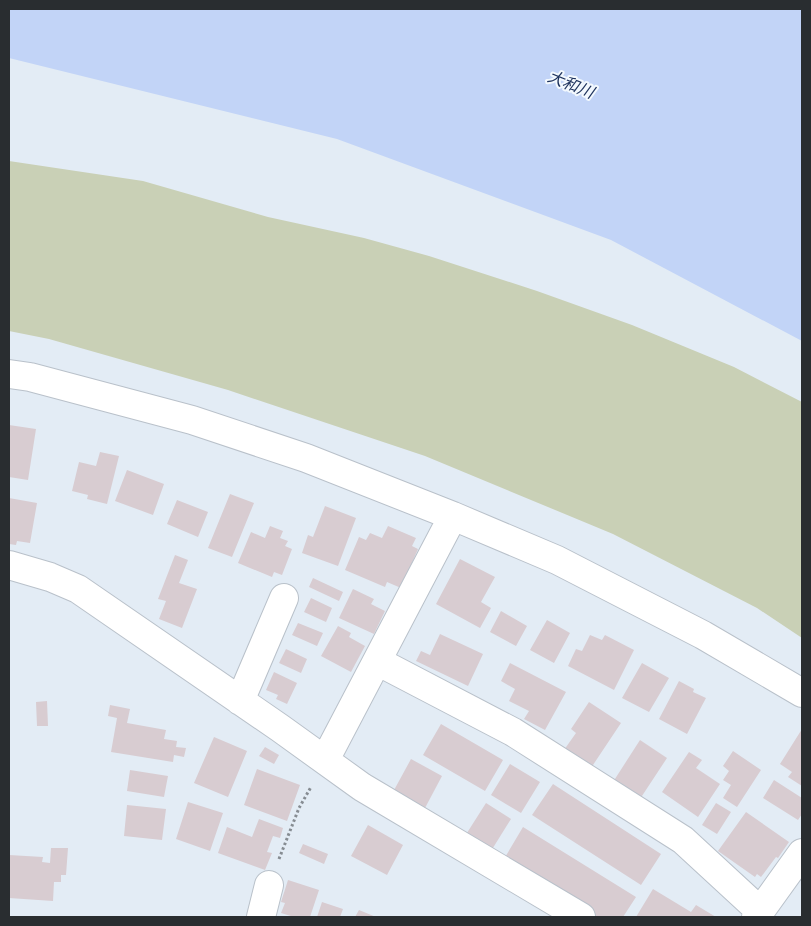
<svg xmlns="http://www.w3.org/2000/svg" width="811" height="926" font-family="Barlow,'Noto Sans JP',sans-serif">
<rect width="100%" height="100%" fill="#e3ecf5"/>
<path fill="#c9d0b6" d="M 9,161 L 143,181 L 268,217 L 364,238 L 429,256 L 537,291 L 632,325 L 734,367 L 802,402 L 802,638 L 757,608 L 613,534 L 425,456 L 228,390 L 49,339 L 9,331 Z"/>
<path fill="#c2d4f7" d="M 9,9 L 802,9 L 802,341 L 611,240 L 337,139 L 9,58 Z"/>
<path fill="#d8ccd1" d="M 9,425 L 36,429 L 28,480 L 9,477 Z
M 100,452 L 119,456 L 107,504 L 87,499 L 88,495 L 72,491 L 79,462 L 96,466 Z
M 127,470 L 164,484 L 153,515 L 115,501 Z
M 230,494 L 254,503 L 232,557 L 208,548 Z
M 9,498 L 37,503 L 30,543 L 17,541 L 16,545 L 9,544 Z
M 177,500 L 208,512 L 198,537 L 167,524 Z
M 325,506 L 356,518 L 338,566 L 302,553 L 308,535 L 313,537 Z
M 270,526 L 283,531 L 280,538 L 288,541 L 285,546 L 292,549 L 282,575 L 274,572 L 272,577 L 238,563 L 251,532 L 265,538 Z
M 388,526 L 416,538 L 412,546 L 418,549 L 401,588 L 387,582 L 385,587 L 345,570 L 359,537 L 366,540 L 370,533 L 382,538 Z
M 175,555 L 188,560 L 179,583 L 197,589 L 182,628 L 159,619 L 166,601 L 158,599 Z
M 460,559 L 495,577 L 481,602 L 491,608 L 480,628 L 436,604 Z
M 313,578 L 343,592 L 339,601 L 309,587 Z
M 353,589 L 374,599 L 371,604 L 385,611 L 374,634 L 339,618 Z
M 311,598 L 332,608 L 326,622 L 304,612 Z
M 501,611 L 527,626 L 516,646 L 490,632 Z
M 547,620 L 570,633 L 554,663 L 530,650 Z
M 298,623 L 323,633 L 317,646 L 292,635 Z
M 338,626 L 351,633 L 349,637 L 365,646 L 351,672 L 321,656 Z
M 440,634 L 483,654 L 468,686 L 416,661 L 421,651 L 430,655 Z
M 590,635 L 602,640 L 605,635 L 634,650 L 614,690 L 568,666 L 576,649 L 582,651 Z
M 286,649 L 307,659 L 301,673 L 279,663 Z
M 510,663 L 566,692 L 545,730 L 524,719 L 529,711 L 509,701 L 515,689 L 501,681 Z
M 642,663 L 669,678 L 649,712 L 622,698 Z
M 274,672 L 297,683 L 287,704 L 276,699 L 278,695 L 266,690 Z
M 679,681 L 694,689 L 693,692 L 706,698 L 687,734 L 659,719 Z
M 47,701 L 48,726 L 37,726 L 36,702 Z
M 589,702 L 621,723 L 591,768 L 564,750 L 576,733 L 571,729 Z
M 110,705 L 130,709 L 127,723 L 166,730 L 164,739 L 177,741 L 176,747 L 186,748 L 184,757 L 174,755 L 173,762 L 111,752 L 117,718 L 108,716 Z
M 441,724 L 503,760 L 485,791 L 423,755 Z
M 802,729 L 802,786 L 788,777 L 792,772 L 780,764 Z
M 214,737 L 247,751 L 228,797 L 194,783 Z
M 640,740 L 667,758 L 640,799 L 613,782 Z
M 265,747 L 279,755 L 274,764 L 259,756 Z
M 733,751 L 761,770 L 737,807 L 723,798 L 731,785 L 723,780 L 729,771 L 723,766 Z
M 689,752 L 702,760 L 696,768 L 720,784 L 698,817 L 662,792 Z
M 411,759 L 442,776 L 425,808 L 393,792 Z
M 510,764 L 540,782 L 521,813 L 491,795 Z
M 257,769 L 300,785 L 287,821 L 244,805 Z
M 130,770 L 168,776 L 164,797 L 127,791 Z
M 774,780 L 802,798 L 802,814 L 798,820 L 763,798 Z
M 553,784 L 661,854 L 641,885 L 532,815 Z
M 188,802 L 223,813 L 210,851 L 176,839 Z
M 486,803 L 511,819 L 491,851 L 465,836 Z
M 716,803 L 731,812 L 717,834 L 702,825 Z
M 127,805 L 166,809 L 162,840 L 124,836 Z
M 746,812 L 789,842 L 778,858 L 776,857 L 761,877 L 757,874 L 755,877 L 718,851 Z
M 259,819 L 283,828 L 280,838 L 273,836 L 267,852 L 272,853 L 265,870 L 218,853 L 227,827 L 252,837 Z
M 368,825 L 403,845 L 387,875 L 351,856 Z
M 523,827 L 636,897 L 623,917 L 598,917 L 504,859 Z
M 303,844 L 328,854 L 324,864 L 299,853 Z
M 51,848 L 68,848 L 66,875 L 61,875 L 61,882 L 54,882 L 53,901 L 9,898 L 9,855 L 43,857 L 42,862 L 50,863 Z
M 288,880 L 319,890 L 310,917 L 294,917 L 281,913 L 285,903 L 281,902 Z
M 653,889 L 691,912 L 696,905 L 716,917 L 636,917 Z
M 322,902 L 343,909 L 340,917 L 317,917 Z
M 359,910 L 376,917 L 355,917 Z"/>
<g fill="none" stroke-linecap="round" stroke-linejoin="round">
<defs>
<path id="minor" d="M 9,374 L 30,377 L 192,420 L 306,458 L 453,516 L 557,560 L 703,635 L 802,693
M 9,565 L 50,577 L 78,589 L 280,728 L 362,787 L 581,917
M 377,661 L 513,732 L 683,840 L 760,911
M 240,701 L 284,598
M 325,760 L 453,516
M 261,917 L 269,885
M 756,917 L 802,853"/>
</defs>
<use href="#minor" stroke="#b9c1ca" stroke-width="30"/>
<path stroke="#868c92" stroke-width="3" stroke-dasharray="2.5 2.5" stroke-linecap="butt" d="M 279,859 L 299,808 L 311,787"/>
<use href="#minor" stroke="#fff" stroke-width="28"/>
</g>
<g text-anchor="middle" stroke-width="4" stroke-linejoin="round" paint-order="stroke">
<g font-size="16" font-style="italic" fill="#1c315c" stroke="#f3f9fe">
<text transform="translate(571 84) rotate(22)" y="6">大和川</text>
</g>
</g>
<rect width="811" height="926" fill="none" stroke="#292d30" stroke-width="20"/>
</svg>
